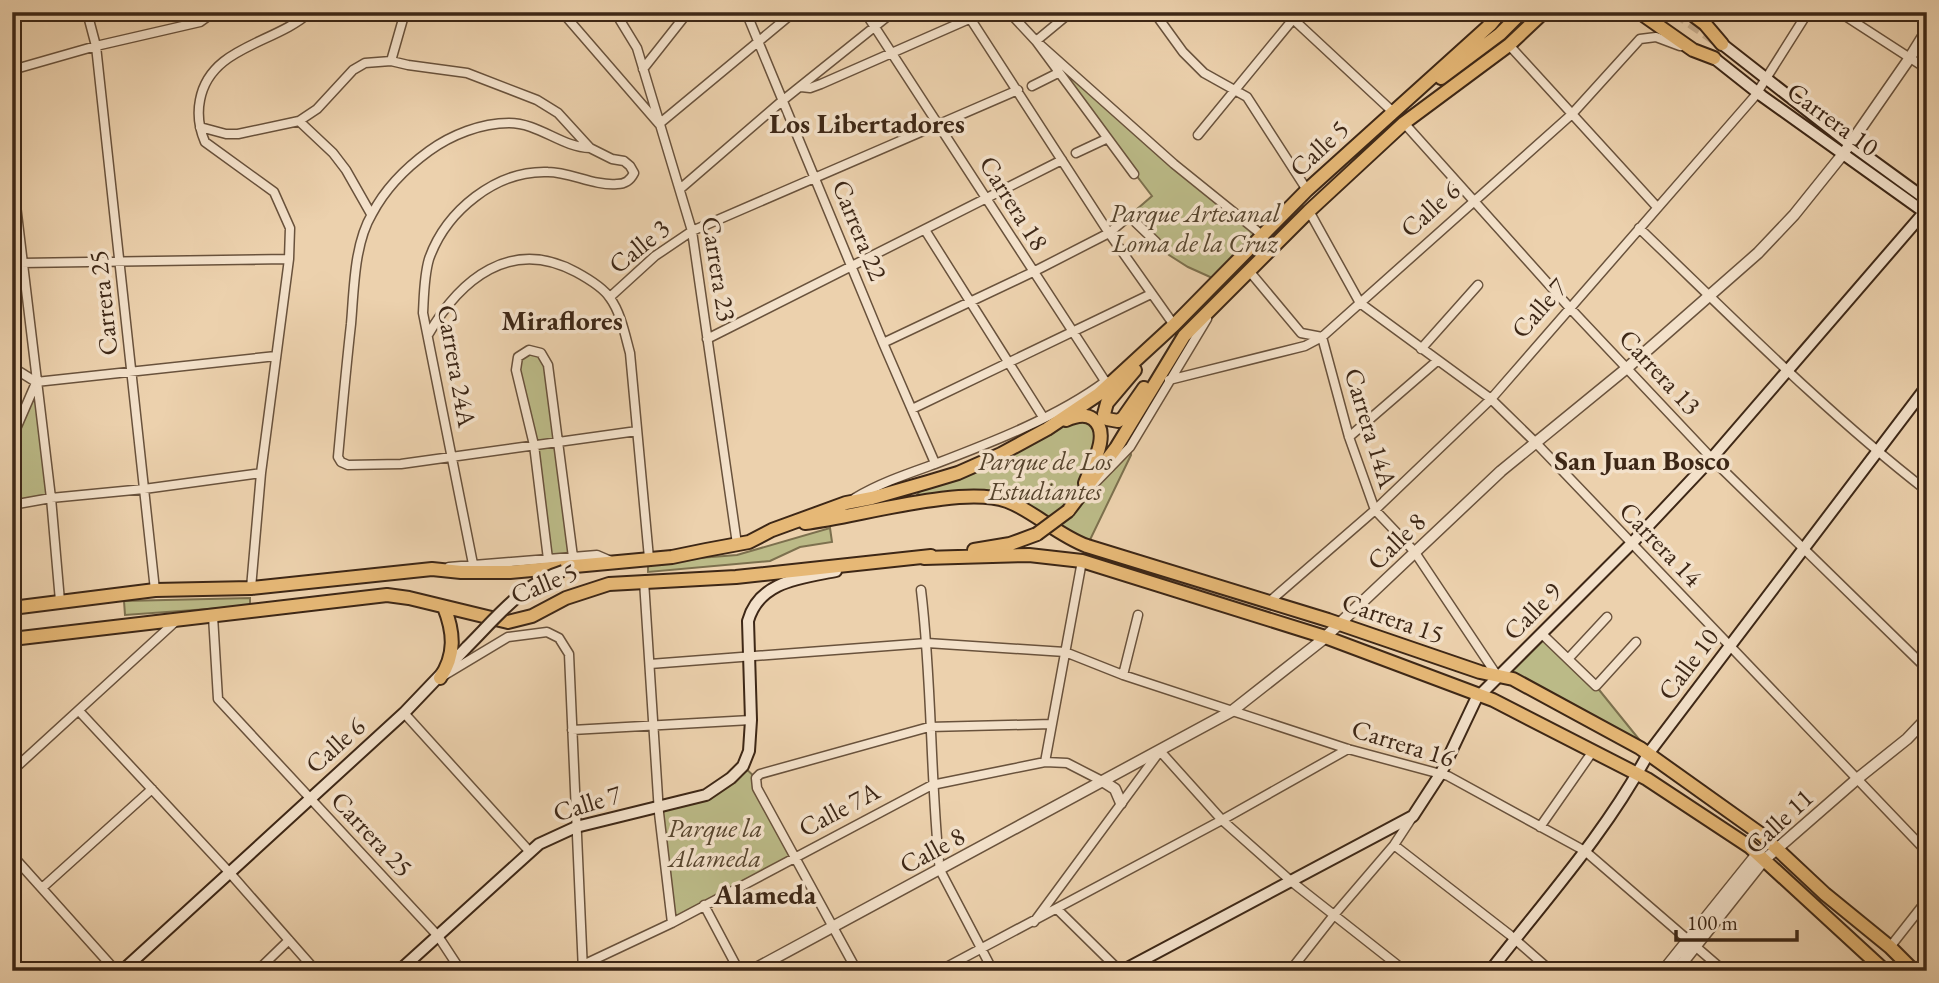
<svg xmlns="http://www.w3.org/2000/svg" width="1939" height="983" font-family="'EB Garamond',serif">
<rect width="100%" height="100%" fill="#ecd1ad"/>
<filter id="stains"><feTurbulence type="fractalNoise" baseFrequency=".00286" numOctaves="4"/><feColorMatrix values="0 0 0 0 .2 0 0 0 0 .09 0 0 0 0 .02 0 0 0 .5 -.17"/></filter>
<radialGradient id="worn" r=".72"><stop offset=".6" stop-color="#630" stop-opacity="0"/><stop offset="1" stop-color="#630" stop-opacity=".3"/></radialGradient>
<path fill="#bbba87" stroke="#7c704e" stroke-width="2" d="M 1062,64 L 1262,235 L 1219,281 L 1188,267 L 1169,255 L 1129,216 L 1152,196 L 1058,73 Z
M 523,352 L 546,358 L 573,557 L 548,559 L 534,445 L 516,370 Z
M 36,382 L 51,498 L 12,505 L 12,438 Z
M 1079,415 L 1099,429 L 1080,494 L 1130,447 L 1131,455 L 1087,546 L 1007,501 L 915,497 L 928,482 Z
M 830,528 L 832,542 L 800,547 L 770,561 L 648,572 L 648,562 L 737,555 Z
M 250,598 L 250,606 L 125,615 L 124,601 Z
M 1542,634 L 1596,686 L 1642,743 L 1498,677 Z
M 743,766 L 756,778 L 794,856 L 672,923 L 658,806 L 706,795 Z"/>
<g fill="none" stroke-linecap="round" stroke-linejoin="round">
<path stroke="#c9af8f" stroke-width="12" stroke-dasharray="12 6" stroke-linecap="butt" d="M 1676,12 L 1716,40"/>
<defs>
<path id="minor" d="M 87,12 L 96,46 L 155,590
M 562,12 L 659,124 L 794,12
M 615,12 L 637,48 L 692,231 L 737,544
M 746,12 L 883,343 L 935,463
M 865,12 L 1105,381
M 966,12 L 1109,233 L 1174,325 L 1172,326
M 1009,12 L 1036,41 L 1134,174
M 1154,12 L 1183,52 L 1204,73 L 1247,97 L 1307,190
M 1282,12 L 1293,19 L 1392,111
M 1479,12 L 1491,24
M 1839,12 L 1927,69
M 1036,41 L 1174,164 L 1262,235
M 1036,41 L 1071,12
M 1509,45 L 1657,207
M 391,61 L 405,12
M 643,69 L 688,12
M 12,70 L 96,46 L 200,22 L 214,12
M 1032,86 L 1058,73
M 801,87 L 810,88 L 821,84 L 985,12
M 299,121 L 333,153 L 346,170 L 371,214
M 1404,123 L 1569,307 L 1717,464 L 1927,669
M 200,127 L 226,134 L 238,134 L 299,121 L 317,109 L 353,70 L 365,63 L 391,61 L 408,65 L 467,73 L 537,100 L 558,113 L 590,148 L 612,159 L 624,161 L 630,166 L 634,173 C 630,181 625,184 617,184 C 594,186 570,172 548,172 C 496,170 446,211 429,259 C 424,276 424,295 423,313 L 473,564
M 1198,135 L 1299,12
M 590,148 C 561,147 539,123 509,123 C 481,123 451,135 429,151 C 407,167 385,189 372,214 C 354,244 354,290 351,324 C 346,368 342,413 338,457 L 341,462 L 348,465 L 401,464 L 637,431
M 1076,153 L 1106,139
M 12,172 L 51,498 L 60,601
M 680,189 L 782,101 L 893,12
M 1309,211 L 1360,303 L 1491,399 L 1535,442 L 1927,852
M 1639,228 C 1733,318 1824,411 1927,491
M 925,230 L 1043,417
M 12,258 L 21,263 L 289,259
M 1250,272 L 1301,333 L 1322,337
M 610,297 L 655,256 L 692,231 L 1018,90
M 428,335 C 460,279 511,237 576,272 C 587,278 603,287 610,298 C 621,313 625,335 630,353 L 649,558
M 1322,337 L 1349,437 L 1375,510 L 1414,551 L 1498,677
M 707,339 L 1062,160
M 883,343 L 1033,272 L 1109,233 L 1129,216 L 1156,242
M 1421,349 L 1478,285
M 12,367 L 36,382 L 276,356
M 1169,380 L 1305,346 L 1322,337 L 1572,114 L 1640,39 L 1656,37 L 1680,46
M 912,409 L 1151,294
M 1349,437 L 1437,361
M 12,438 L 35,385
M 1095,483 L 1130,447 L 1207,319
M 855,498 C 880,483 907,474 935,464 C 990,443 1058,417 1106,381
M 12,505 L 51,498 L 144,489 L 261,473
M 548,559 L 534,445 L 516,370 L 518,357 L 529,350 L 541,353 L 548,365 L 573,557
M 449,567 L 597,555 L 611,561
M 644,581 L 659,813 L 672,923
M 251,588 L 261,473 L 289,259 L 290,228 L 274,192 L 205,142 C 199,128 197,115 200,100 C 210,46 275,44 310,12
M 921,590 C 932,680 930,771 939,862 L 940,870 L 993,971
M 1269,602 L 1375,510 L 1491,399 L 1755,96 L 1808,12
M 213,616 L 218,699 L 438,936 L 461,971
M 1542,634 L 1596,686 L 1636,642
M 1568,659 L 1607,617
M 650,664 L 927,643 L 1065,652 L 1123,675 L 1348,749 L 1448,776 L 1585,851 L 1724,971
M 1123,675 L 1138,615
M 443,676 L 508,637 L 547,632 L 559,638 L 569,654 L 583,971
M 79,711 L 229,872 L 316,971
M 404,713 L 530,852
M 572,730 L 751,720
M 1045,762 L 1082,561
M 12,771 L 175,622
M 1540,827 L 1593,751
M 1394,845 L 1510,935 L 1551,971
M 12,855 L 116,971
M 42,888 L 152,789
M 704,905 L 739,971
M 1057,909 L 1120,971
M 1034,922 L 1160,751 L 1222,820 L 1292,882 L 1405,971
M 1890,947 L 1927,900
M 257,971 L 289,940
M 570,971 L 672,923 L 932,785 L 1045,762 L 1067,763 L 1104,782
M 857,971 L 757,788 L 756,778 L 760,774 L 929,727 L 1052,724
M 939,971 L 1222,820 L 1348,749
M 1290,971 L 1334,915 L 1394,845 L 1413,816"/>
<path id="tertiary" d="M 1104,782 L 1115,789 L 1121,803
M 751,971 L 1232,711 L 1321,641 L 1501,471 L 1627,368 L 1758,253 L 1794,215 L 1843,154 L 1909,59 L 1927,30
M 1663,971 L 1757,854
M 1676,971 L 1764,860 L 1857,779 L 1907,739 L 1927,718"/>
<path id="secondary" d="M 1722,44 L 1850,144 L 1927,200
M 1714,58 L 1762,96 L 1927,214
M 122,971 L 404,713 L 467,647
M 399,971 L 539,844 L 576,827 L 706,795 L 731,778 L 743,766 L 749,751 L 751,720 L 748,621 C 759,581 801,578 836,571
M 1122,971 L 1413,816 L 1441,773 L 1476,699 L 1632,543 L 1712,458 L 1927,209
M 1490,971 C 1545,900 1606,833 1648,754 L 1927,386"/>
<path id="primary" d="M 1639,12 L 1693,50 L 1714,58
M 1689,12 L 1705,24 L 1722,44
M 1441,78 L 1500,34 L 1522,12
M 1135,370 L 1107,403 L 1104,414 L 1107,419 L 1118,421 L 1123,418 L 1144,388
M 1066,420 C 1075,416 1085,413 1093,419 C 1112,433 1091,467 1085,483
M 1068,511 L 1116,448 L 1184,336 L 1309,211 L 1404,123 L 1509,45 L 1544,12
M 805,523 C 857,517 961,485 1007,501 C 1034,511 1057,535 1087,546 L 1328,620 L 1480,672 L 1513,679 L 1640,748 L 1762,835 L 1825,894 L 1890,947 L 1914,971
M 974,550 L 1010,544 L 1037,534
M 924,558 L 1029,555 L 1082,561 L 1325,637 L 1493,700 L 1647,779 L 1750,847 L 1885,971
M 12,608 L 155,590 L 251,588 L 432,569 L 461,572 L 510,572 L 672,557 L 706,550 L 749,542 L 772,530 L 846,503 L 872,498 L 928,482 L 958,473 L 1001,454 L 1047,429 L 1099,394 L 1174,325 L 1307,190 L 1491,24 L 1501,12
M 12,639 L 387,595 L 409,598 L 508,622 L 532,616 L 566,598 L 609,584 L 736,577 L 931,556
M 440,678 C 456,655 454,632 444,607"/>
</defs>
<use href="#minor" stroke="#69523c" stroke-width="11"/>
<use href="#tertiary" stroke="#69523c" stroke-width="13"/>
<use href="#secondary" stroke="#3d2716" stroke-width="14"/>
<use href="#primary" stroke="#3d2716" stroke-width="16"/>
<use href="#minor" stroke="#f3e1ca" stroke-width="8"/>
<use href="#tertiary" stroke="#f3e1ca" stroke-width="10"/>
<use href="#secondary" stroke="#f3e1ca" stroke-width="10"/>
<use href="#primary" stroke="#e6b876" stroke-width="12"/>
<defs>
<path id="secondary-bridge" d="M 467,647 C 496,618 523,583 563,571"/>
<path id="primary-bridge" d="M 1037,534 L 1068,511"/>
</defs>
<use href="#secondary-bridge" stroke="#3d2716" stroke-width="14" stroke-linecap="butt"/>
<use href="#primary-bridge" stroke="#3d2716" stroke-width="16" stroke-linecap="butt"/>
<use href="#secondary-bridge" stroke="#f3e1ca" stroke-width="10"/>
<use href="#primary-bridge" stroke="#e6b876" stroke-width="12"/>
</g>
<g text-anchor="middle" stroke-width="7" stroke-linejoin="round" paint-order="stroke">
<g font-size="26" fill="#3d2716" stroke="#f3e1ca">
<text transform="translate(1833 119) rotate(36)" y="9">Carrera 10</text>
<text transform="translate(1319 148) rotate(-43)" y="9">Calle 5</text>
<text transform="translate(1014 203) rotate(58)" y="9">Carrera 18</text>
<text transform="translate(1430 209) rotate(-42)" y="9">Calle 6</text>
<text transform="translate(860 230) rotate(68)" y="9">Carrera 22</text>
<text transform="translate(639 246) rotate(-39)" y="9">Calle 3</text>
<text transform="translate(719 269) rotate(81)" y="9">Carrera 23</text>
<text transform="translate(103 303) rotate(-96)" y="9">Carrera 25</text>
<text transform="translate(1539 308) rotate(-49)" y="9">Calle 7</text>
<text transform="translate(457 366) rotate(80)" y="9">Carrera 24A</text>
<text transform="translate(1660 372) rotate(47)" y="9">Carrera 13</text>
<text transform="translate(1371 428) rotate(73)" y="9">Carrera 14A</text>
<text transform="translate(1396 541) rotate(-44)" y="9">Calle 8</text>
<text transform="translate(1661 544) rotate(46)" y="9">Carrera 14</text>
<text transform="translate(544 583) rotate(-22)" y="9">Calle 5</text>
<text transform="translate(1532 611) rotate(-45)" y="9">Calle 9</text>
<text transform="translate(1393 618) rotate(19)" y="9">Carrera 15</text>
<text transform="translate(1688 664) rotate(-53)" y="9">Calle 10</text>
<text transform="translate(1403 743) rotate(17)" y="9">Carrera 16</text>
<text transform="translate(335 745) rotate(-42)" y="9">Calle 6</text>
<text transform="translate(587 803) rotate(-17)" y="9">Calle 7</text>
<text transform="translate(839 809) rotate(-28)" y="9">Calle 7A</text>
<text transform="translate(1779 821) rotate(-43)" y="9">Calle 11</text>
<text transform="translate(372 834) rotate(47)" y="9">Carrera 25</text>
<text transform="translate(932 850) rotate(-28)" y="9">Calle 8</text>
</g>
<g font-size="26" font-style="italic" fill="#56442d" stroke="#f3e1ca">
<text x="1195" y="222">Parque Artesanal<tspan x="1195" dy="30">Loma de la Cruz</tspan></text>
<text x="1045" y="470">Parque de Los<tspan x="1045" dy="30">Estudiantes</tspan></text>
<text x="715" y="837">Parque la<tspan x="715" dy="30">Alameda</tspan></text>
</g>
<g font-size="28" font-weight="bold" fill="#3d2716" stroke="#f3e1ca">
<text x="867" y="133">Los Libertadores</text>
<text x="562" y="330">Miraflores</text>
<text x="1642" y="470">San Juan Bosco</text>
<text x="765" y="904">Alameda</text>
</g>
</g>
<rect width="1939" height="983" fill="none" stroke="#ecd1ad" stroke-width="42"/>
<rect x="14" y="14" width="1911" height="955" fill="none" stroke="#3d2716" stroke-width="3.5"/>
<rect x="21" y="21" width="1897" height="941" fill="none" stroke="#3d2716" stroke-width="2"/>
<path d="M1676 930v10h121v-10" fill="none" stroke="#3d2716" stroke-width="3.5"/>
<text x="1687" y="930" font-size="21" fill="#3d2716" stroke="#f3e1ca" stroke-width="5" paint-order="stroke">100 m</text>
<rect width="100%" height="100%" filter="url(#stains)"/>
<rect width="100%" height="100%" fill="url(#worn)"/>
</svg>
